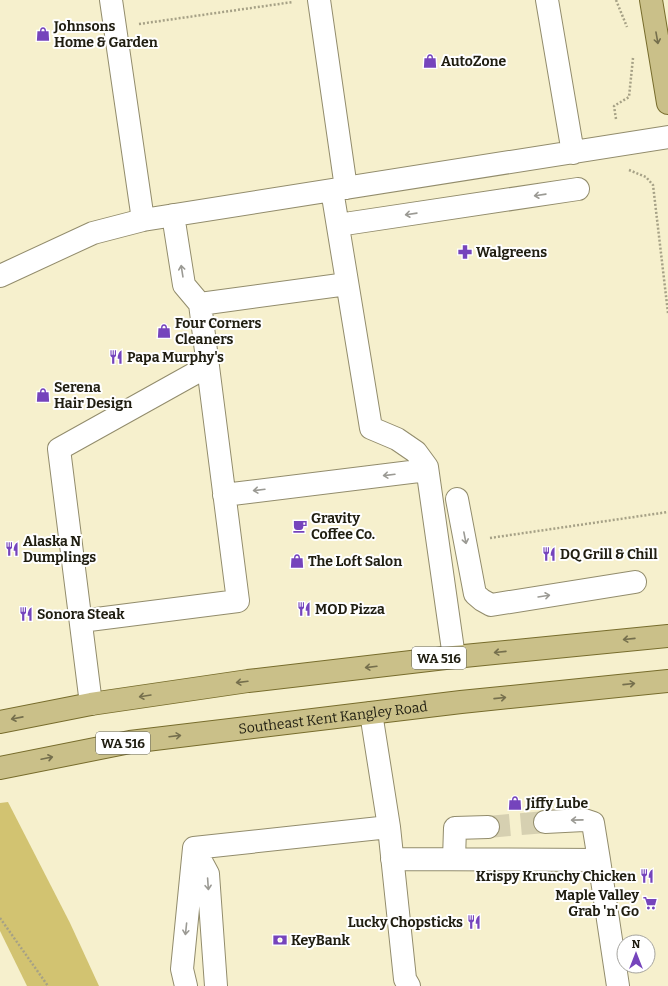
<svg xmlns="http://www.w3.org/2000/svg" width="668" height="986" font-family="Bitter,serif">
<rect width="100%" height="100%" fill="#f6f0cd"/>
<path fill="#d2c371" d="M 8,802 L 70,923 L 99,986 L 27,986 L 0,931 L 0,803 Z"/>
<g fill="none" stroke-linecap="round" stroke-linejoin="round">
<path stroke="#d6d0b1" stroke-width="22" stroke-dasharray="22 11" stroke-linecap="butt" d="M 488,827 L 545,822"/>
<defs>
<path id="minor" d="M 111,0 L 143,220
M 319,0 L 346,188
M 547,0 L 573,153
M 332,190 L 371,428 L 397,439 L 416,452 L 427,467 L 454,657
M 173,215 L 184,285 L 200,304
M 338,225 L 578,189
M 0,276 L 93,233 L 143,220 L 668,137
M 224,495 L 427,470
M 457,499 L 475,594 L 482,600 L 491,605 L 635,582
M 81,621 L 238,601 L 200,304 L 347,284
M 91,704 L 59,449 L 208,366
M 371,713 L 389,827 L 405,979 L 409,986
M 545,822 L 584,820 L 593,823 L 599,860
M 194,848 L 389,827
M 194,848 L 208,874 L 216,986
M 392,859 L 599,860 L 618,986
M 454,859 L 455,828 L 488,827
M 186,986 L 182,969 L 194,848"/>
<g id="major">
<path d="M 651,0 L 668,103"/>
<path d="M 0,722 L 91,704 L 248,681 L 454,657 L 668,636"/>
<path id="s1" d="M 0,768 L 130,742 L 461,702 L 668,681"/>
</g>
</defs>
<use href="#minor" stroke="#928c6c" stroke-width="24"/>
<use href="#major" stroke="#776c2c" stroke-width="24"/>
<path stroke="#a6a186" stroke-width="2.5" stroke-dasharray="2 2" stroke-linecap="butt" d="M 616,0 L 627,27
M 139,24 L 293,2
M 616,119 L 614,106 L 629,97 L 633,58
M 629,170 L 646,177 L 653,185 L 668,313
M 490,538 L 668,512
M 0,918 L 48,986"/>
<use href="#minor" stroke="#fff" stroke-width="22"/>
<use href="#major" stroke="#cac089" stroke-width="22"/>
</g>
<defs><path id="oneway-shaft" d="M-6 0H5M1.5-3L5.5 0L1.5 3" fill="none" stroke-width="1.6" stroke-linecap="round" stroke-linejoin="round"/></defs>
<g stroke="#756f4d">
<use href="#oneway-shaft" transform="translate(657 38) rotate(80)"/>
<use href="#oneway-shaft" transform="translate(629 639) rotate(174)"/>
<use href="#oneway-shaft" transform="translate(500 652) rotate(174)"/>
<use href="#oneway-shaft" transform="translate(371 667) rotate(173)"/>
<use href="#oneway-shaft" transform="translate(242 682) rotate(173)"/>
<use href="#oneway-shaft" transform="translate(629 684) rotate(-6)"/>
<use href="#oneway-shaft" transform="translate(145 696) rotate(171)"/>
<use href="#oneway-shaft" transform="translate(500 698) rotate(-6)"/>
<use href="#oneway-shaft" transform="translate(17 718) rotate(169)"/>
<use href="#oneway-shaft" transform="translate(175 736) rotate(-7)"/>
<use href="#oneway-shaft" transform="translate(47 758) rotate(-12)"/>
</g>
<g stroke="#9b9a94">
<use href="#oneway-shaft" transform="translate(540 195) rotate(172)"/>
<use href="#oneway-shaft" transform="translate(411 214) rotate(172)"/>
<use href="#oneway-shaft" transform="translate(182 271) rotate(-99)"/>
<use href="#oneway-shaft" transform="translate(389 475) rotate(173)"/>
<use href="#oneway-shaft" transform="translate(259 490) rotate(173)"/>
<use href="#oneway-shaft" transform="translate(465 538) rotate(79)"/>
<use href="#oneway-shaft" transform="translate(544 596) rotate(-9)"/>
<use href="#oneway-shaft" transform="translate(577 820) rotate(179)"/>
<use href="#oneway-shaft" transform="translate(208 884) rotate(86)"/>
<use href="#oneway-shaft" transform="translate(186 929) rotate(96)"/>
</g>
<defs>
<symbol id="shop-bare" viewBox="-9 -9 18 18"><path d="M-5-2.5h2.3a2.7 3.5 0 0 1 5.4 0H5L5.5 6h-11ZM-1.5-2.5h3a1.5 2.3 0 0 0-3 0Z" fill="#7544bc" stroke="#fff" stroke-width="2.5" paint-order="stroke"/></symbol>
<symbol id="pharmacy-bare" viewBox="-9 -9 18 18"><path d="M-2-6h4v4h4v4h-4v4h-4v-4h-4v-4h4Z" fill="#7544bc" stroke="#fff" stroke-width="2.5" paint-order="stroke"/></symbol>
<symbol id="restaurant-bare" viewBox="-9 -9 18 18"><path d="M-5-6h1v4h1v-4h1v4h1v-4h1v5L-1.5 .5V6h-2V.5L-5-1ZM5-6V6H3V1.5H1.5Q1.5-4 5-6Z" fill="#7544bc" stroke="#fff" stroke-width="2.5" paint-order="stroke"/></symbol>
<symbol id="cafe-bare" viewBox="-9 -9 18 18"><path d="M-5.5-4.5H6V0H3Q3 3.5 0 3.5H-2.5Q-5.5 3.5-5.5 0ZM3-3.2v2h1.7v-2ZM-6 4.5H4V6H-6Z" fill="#7544bc" stroke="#fff" stroke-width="2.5" paint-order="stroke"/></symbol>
<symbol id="supermarket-bare" viewBox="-9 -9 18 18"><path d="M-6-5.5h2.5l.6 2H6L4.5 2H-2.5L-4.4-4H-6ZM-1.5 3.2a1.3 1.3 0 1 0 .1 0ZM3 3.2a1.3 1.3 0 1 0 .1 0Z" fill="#7544bc" stroke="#fff" stroke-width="2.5" paint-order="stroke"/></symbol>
<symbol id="bank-bare" viewBox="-9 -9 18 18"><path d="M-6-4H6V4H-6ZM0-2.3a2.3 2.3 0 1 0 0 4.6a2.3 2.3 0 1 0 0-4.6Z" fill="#7544bc" stroke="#fff" stroke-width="2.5" paint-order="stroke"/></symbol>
</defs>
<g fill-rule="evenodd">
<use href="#shop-bare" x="33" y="24" width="20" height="20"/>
<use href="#shop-bare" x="420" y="51" width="20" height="20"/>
<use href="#pharmacy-bare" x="455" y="242" width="20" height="20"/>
<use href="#shop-bare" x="154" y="321" width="20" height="20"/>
<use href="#restaurant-bare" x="106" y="347" width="20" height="20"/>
<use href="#shop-bare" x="33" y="385" width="20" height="20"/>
<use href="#cafe-bare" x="290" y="516" width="20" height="20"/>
<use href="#restaurant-bare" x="2" y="539" width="20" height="20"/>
<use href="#restaurant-bare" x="539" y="544" width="20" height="20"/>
<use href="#shop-bare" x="287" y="551" width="20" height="20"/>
<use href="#restaurant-bare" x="294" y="599" width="20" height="20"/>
<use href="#restaurant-bare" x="16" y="604" width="20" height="20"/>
<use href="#shop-bare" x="505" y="793" width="20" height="20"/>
<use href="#restaurant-bare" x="637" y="866" width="20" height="20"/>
<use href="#supermarket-bare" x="640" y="893" width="20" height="20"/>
<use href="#restaurant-bare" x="464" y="912" width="20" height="20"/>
<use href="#bank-bare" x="270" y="930" width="20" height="20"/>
</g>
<g text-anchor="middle" stroke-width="4" stroke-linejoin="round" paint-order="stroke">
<g fill="#fff" stroke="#636258" stroke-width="1">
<rect x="412" y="647" width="54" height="22" rx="3"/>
<rect x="96" y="732" width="54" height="22" rx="3"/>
</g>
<g font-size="13" font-weight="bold" fill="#201e11">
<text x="439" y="663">WA 516</text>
<text x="123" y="748">WA 516</text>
</g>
<g font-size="14" font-weight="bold" fill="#201e11" stroke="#fff" text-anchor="start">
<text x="54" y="31">Johnsons<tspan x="54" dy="16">Home &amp; Garden</tspan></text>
<text x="441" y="66">AutoZone</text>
<text x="476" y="257">Walgreens</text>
<text x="175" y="328">Four Corners<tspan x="175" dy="16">Cleaners</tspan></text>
<text x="127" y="362">Papa Murphy's</text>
<text x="54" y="392">Serena<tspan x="54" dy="16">Hair Design</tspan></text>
<text x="311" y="523">Gravity<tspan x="311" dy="16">Coffee Co.</tspan></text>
<text x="23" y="546">Alaska N<tspan x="23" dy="16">Dumplings</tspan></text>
<text x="560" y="559">DQ Grill &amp; Chill</text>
<text x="308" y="566">The Loft Salon</text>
<text x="315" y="614">MOD Pizza</text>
<text x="37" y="619">Sonora Steak</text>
<text x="526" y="808">Jiffy Lube</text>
<text x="636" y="881" text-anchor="end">Krispy Krunchy Chicken</text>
<text x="639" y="900" text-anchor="end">Maple Valley<tspan x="639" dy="16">Grab 'n' Go</tspan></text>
<text x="463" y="927" text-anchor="end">Lucky Chopsticks</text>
<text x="291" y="945">KeyBank</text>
</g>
<g font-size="14" fill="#201e11" stroke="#fff">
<text dy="5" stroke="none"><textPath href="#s1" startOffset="337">Southeast Kent Kangley Road</textPath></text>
</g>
</g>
<g transform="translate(636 954)"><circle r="19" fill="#ffffff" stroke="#a6a5a0"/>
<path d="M0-3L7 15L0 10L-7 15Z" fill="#7544bc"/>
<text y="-6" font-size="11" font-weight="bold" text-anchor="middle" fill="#201e11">N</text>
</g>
</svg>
